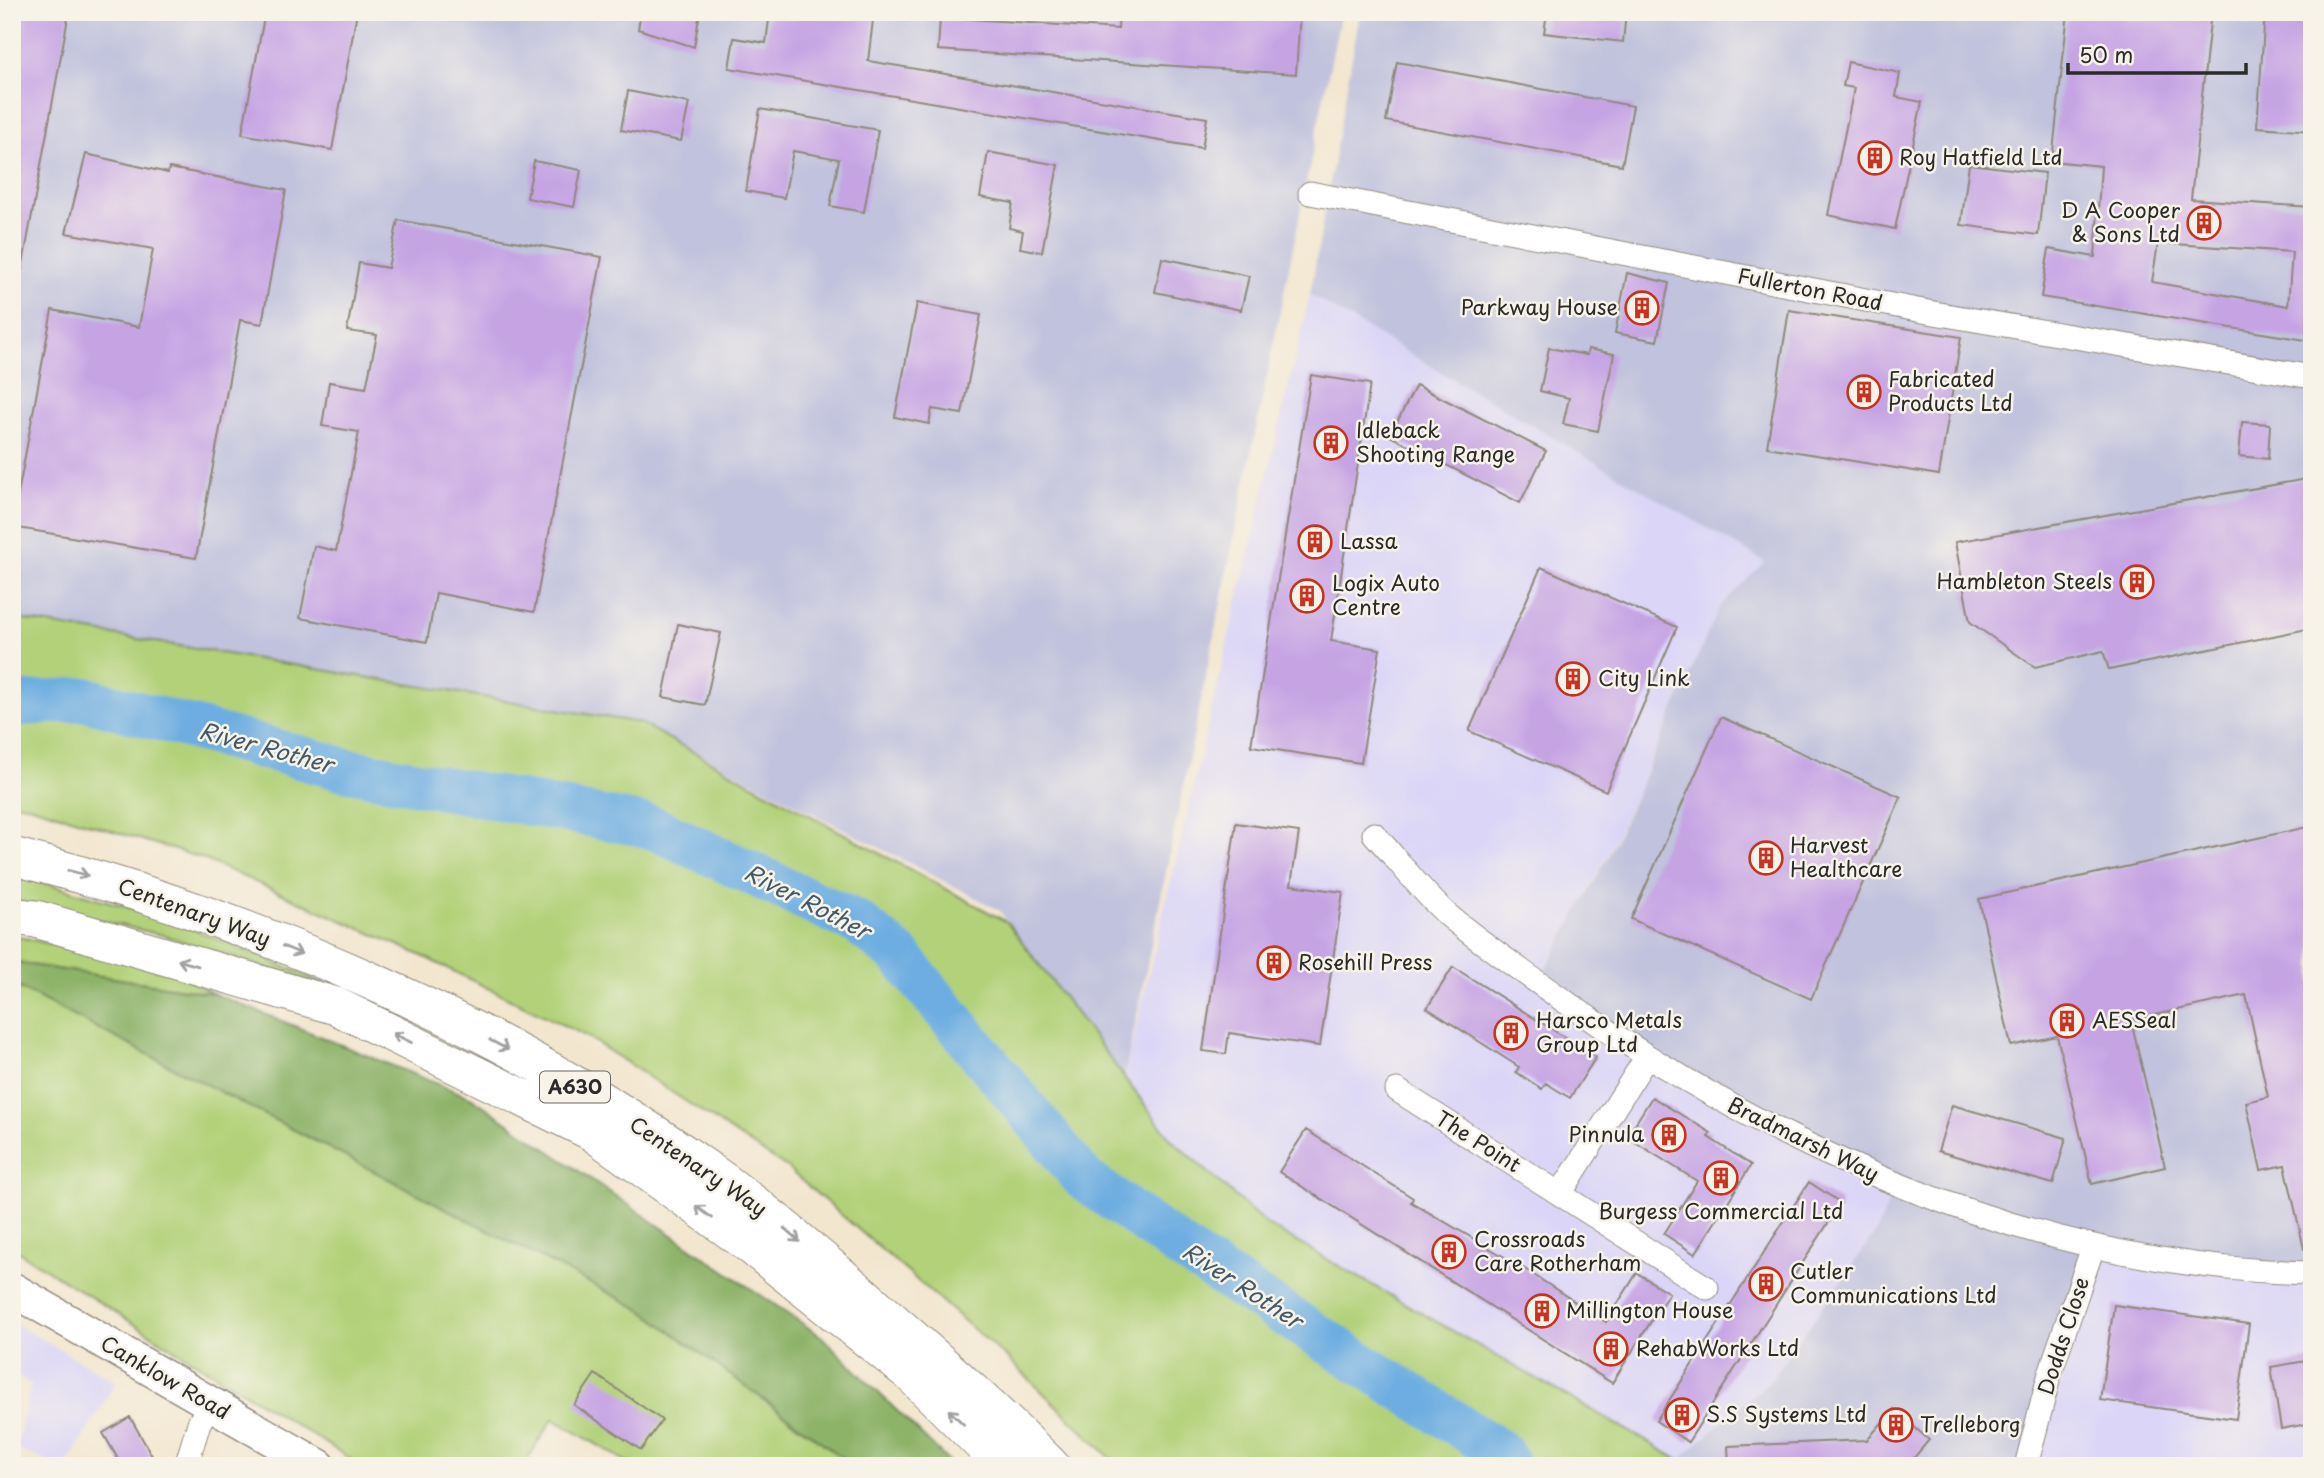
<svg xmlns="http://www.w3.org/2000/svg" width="2324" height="1478" font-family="'Playpen Sans',sans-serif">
<rect width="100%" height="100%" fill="#f7f3e8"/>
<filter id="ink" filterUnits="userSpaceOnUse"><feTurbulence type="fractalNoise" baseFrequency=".0143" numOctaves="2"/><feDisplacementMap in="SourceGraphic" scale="14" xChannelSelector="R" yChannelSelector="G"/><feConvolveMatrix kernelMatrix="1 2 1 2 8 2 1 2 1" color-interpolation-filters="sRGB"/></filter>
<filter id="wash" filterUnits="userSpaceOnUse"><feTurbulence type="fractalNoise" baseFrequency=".00686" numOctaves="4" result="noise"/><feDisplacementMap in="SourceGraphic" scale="28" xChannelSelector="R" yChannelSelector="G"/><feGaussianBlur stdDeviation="1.57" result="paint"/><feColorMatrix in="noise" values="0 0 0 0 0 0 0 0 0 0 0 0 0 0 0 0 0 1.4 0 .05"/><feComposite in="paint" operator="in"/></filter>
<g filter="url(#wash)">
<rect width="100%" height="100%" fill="#f3e6cf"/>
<path fill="#dbd6f7" d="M 1310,295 L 1766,562 L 1720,606 L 1609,853 L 1538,983 L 1895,1185 L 1879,1227 L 1772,1379 L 1679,1460 L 1267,1225 L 1170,1138 L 1124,1078 Z
M 2093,1247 L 2312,1268 L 2312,1466 L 2026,1466 Z
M 12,1322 L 116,1382 L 66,1466 L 58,1466 L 16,1449 L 31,1385 L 12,1371 Z"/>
<path fill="#c1c2dd" d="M 12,12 L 1341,12 L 1124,1078 L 999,910 L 640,723 L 12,618 Z
M 1360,12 L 2312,12 L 2312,1273 L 2093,1247 L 2026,1466 L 1680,1466 L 1679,1460 L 1772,1379 L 1879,1227 L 1894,1186 L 1538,983 L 1610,853 L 1720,606 L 1765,562 L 1310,295 Z"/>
<path fill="#b2d179" stroke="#6e7e52" stroke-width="2" d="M 12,618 L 640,723 L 1007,922 L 1170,1138 L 1267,1225 L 1679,1460 L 1680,1466 L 1119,1466 L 1006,1357 L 787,1168 L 588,1037 L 418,954 L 201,858 L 28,805 L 12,803 Z
M 12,873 L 171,920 L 356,996 L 162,935 L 12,900 Z
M 12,935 L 175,973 L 215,994 L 12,962 Z
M 20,988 L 642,1310 L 854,1466 L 634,1466 L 553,1419 L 523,1466 L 362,1466 L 12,1248 L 12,991 Z"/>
<path fill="#8db369" stroke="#5c6f4a" stroke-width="2" d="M 12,962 L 215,994 L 472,1098 L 822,1337 L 953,1466 L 854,1466 L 642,1310 L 20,988 L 12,991 Z"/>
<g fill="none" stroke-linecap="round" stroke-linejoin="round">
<path stroke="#6dade1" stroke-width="44" d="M 12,705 L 86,699 L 343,769 L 652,827 L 858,923 L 899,955 L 1084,1179 L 1194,1257 L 1501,1452 L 1509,1466"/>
</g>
<g id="blocks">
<path fill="#c6a4e4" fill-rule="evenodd" d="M 12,12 L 69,12 L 22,269 L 12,268 Z
M 265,12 L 357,12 L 332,150 L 242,134 Z
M 641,12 L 700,12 L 694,47 L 638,29 Z
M 770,12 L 874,12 L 868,61 L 1207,118 L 1202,148 L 729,68 L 734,38 L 766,43 Z
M 1119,12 L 1300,12 L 1296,74 L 938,50 L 940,17 L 1118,29 Z
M 1547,12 L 1626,12 L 1623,42 L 1544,33 Z
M 2068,12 L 2211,12 L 2191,199 L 2312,207 L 2312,341 L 2041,297 L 2049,249 L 2095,257 L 2101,166 L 2052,161 ZM 2158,243 L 2292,252 L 2288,306 L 2152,282 Z
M 2265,12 L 2312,12 L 2312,131 L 2257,127 Z
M 1397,62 L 1633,106 L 1622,165 L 1386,121 Z
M 1848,62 L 1900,73 L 1896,97 L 1922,102 L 1895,229 L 1828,215 L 1854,88 L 1843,86 Z
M 628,91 L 689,103 L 681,141 L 621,130 Z
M 760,109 L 878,130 L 864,212 L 830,206 L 839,159 L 793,151 L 784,198 L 746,191 Z
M 988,152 L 1058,165 L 1042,252 L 1020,248 L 1023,231 L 1009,228 L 1013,203 L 980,197 Z
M 86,154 L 168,173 L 169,168 L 286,190 L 262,324 L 240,320 L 196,558 L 12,527 L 52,310 L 139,327 L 153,249 L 66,233 Z
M 534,161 L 581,170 L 574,207 L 527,198 Z
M 1969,164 L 2045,173 L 2038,235 L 1961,225 Z
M 398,220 L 602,257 L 534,612 L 436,593 L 427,642 L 300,618 L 314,546 L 336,551 L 359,432 L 322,426 L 329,382 L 366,388 L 377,335 L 347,331 L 359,263 L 388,268 Z
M 1162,258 L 1249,276 L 1241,310 L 1155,292 Z
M 1627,273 L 1669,283 L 1657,341 L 1615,333 Z
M 917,303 L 981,315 L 962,414 L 932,409 L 929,424 L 895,417 Z
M 1789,310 L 1961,337 L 1939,475 L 1767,447 Z
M 1549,348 L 1587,355 L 1588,349 L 1614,354 L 1598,431 L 1563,424 L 1569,398 L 1540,391 Z
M 1311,375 L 1370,384 L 1331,641 L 1380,649 L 1361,763 L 1251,746 Z
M 1416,385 L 1546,451 L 1520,503 L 1390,436 Z
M 2242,422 L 2270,424 L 2268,459 L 2239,456 Z
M 2312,478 L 2312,628 L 2109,670 L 2103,651 L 2035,667 L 1970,622 L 1955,542 Z
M 1541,567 L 1677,627 L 1606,791 L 1469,731 Z
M 678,624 L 721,633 L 705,705 L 663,697 Z
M 1721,717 L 1901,797 L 1811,999 L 1631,919 Z
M 1236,823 L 1299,832 L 1291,885 L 1343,892 L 1320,1046 L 1229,1033 L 1226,1054 L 1203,1051 Z
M 2312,826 L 2312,1249 L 2304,1249 L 2285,1165 L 2261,1170 L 2246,1102 L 2268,1097 L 2246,995 L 2131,1020 L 2165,1167 L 2092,1184 L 2057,1036 L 2011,1046 L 1979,899 Z
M 1453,967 L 1596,1057 L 1570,1098 L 1546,1083 L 1542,1089 L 1516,1072 L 1519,1067 L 1427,1008 Z
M 1652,1097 L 1711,1133 L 1708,1137 L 1751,1165 L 1695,1254 L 1664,1234 L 1697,1181 L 1627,1137 Z
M 1952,1105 L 2066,1138 L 2053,1184 L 1938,1151 Z
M 1306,1130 L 1413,1198 L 1411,1202 L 1520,1266 L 1606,1322 L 1637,1273 L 1669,1293 L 1612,1383 L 1279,1172 Z
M 1809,1182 L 1841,1203 L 1688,1442 L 1656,1421 Z
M 2114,1305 L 2249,1324 L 2236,1419 L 2100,1400 Z
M 2312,1360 L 2312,1423 L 2281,1429 L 2271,1367 Z
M 595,1374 L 662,1420 L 641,1450 L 574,1405 Z
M 1894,1409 L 1929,1440 L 1907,1466 L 1729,1466 L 1728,1446 L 1867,1440 Z
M 130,1417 L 152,1456 L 135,1466 L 122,1466 L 103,1433 Z"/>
</g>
</g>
<g filter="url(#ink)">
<use href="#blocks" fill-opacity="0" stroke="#8f887d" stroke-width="2"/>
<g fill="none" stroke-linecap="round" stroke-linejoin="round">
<defs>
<path id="street" d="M 1310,193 L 1928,312 L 2312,377
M 1374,834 C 1399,861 1422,893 1450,917 C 1488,948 1530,977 1570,1005 C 1787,1156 2044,1268 2312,1273
M 1397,1090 L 1707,1288
M 1560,1194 L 1646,1058
M 186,1466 L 199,1423 L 210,1404
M 2026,1466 L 2050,1373 L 2093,1247"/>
<path id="secondary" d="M 12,1289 L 319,1466"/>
<path id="primary" d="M 12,856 C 257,919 511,1029 718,1177 C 771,1215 820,1258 870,1301 C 932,1355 993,1408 1051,1466
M 12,916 L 36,919 L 336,1006 L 592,1132 L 750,1245 L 910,1373 L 1004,1466"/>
</defs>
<use href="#street" stroke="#8f887d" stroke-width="25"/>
<use href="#secondary" stroke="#8f887d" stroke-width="36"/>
<use href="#primary" stroke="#8f887d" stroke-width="39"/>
<use href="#street" stroke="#fff" stroke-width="23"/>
<use href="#secondary" stroke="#fff" stroke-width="33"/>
<use href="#primary" stroke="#fff" stroke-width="37"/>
</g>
<defs><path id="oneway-shaft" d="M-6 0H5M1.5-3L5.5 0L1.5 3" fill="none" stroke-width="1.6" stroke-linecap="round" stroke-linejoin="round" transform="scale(1.75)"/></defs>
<g stroke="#a0a0a0">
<use href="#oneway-shaft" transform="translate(78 873) rotate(14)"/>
<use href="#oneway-shaft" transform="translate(292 950) rotate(22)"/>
<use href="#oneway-shaft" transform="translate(188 963) rotate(-164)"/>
<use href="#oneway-shaft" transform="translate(402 1038) rotate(-154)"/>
<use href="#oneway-shaft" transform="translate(499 1045) rotate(28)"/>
<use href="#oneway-shaft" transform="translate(704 1212) rotate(-144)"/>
<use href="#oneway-shaft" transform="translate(792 1235) rotate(41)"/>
<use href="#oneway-shaft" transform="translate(956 1417) rotate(-136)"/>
</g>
</g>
<defs>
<symbol id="building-ring" viewBox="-11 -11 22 22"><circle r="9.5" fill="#f7f3e8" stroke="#c8321e" stroke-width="1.5"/><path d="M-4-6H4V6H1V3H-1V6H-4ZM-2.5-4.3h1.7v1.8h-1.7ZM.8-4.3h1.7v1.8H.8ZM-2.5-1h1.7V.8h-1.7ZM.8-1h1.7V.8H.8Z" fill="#c8321e"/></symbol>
</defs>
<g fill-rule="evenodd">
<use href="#building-ring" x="1856" y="139" width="38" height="38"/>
<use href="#building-ring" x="2185" y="204" width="38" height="38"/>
<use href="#building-ring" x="1623" y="289" width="38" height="38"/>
<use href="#building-ring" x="1845" y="373" width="38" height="38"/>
<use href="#building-ring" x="1312" y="424" width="38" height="38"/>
<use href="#building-ring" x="1296" y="523" width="38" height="38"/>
<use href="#building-ring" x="2118" y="563" width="38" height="38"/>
<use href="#building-ring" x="1288" y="577" width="38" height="38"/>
<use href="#building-ring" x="1554" y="660" width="38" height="38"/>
<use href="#building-ring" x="1747" y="839" width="38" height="38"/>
<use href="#building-ring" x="1255" y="944" width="38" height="38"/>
<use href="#building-ring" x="2048" y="1002" width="38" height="38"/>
<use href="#building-ring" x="1492" y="1014" width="38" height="38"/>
<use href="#building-ring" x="1650" y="1116" width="38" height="38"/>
<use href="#building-ring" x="1702" y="1159" width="38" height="38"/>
<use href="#building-ring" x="1430" y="1233" width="38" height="38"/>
<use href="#building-ring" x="1747" y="1265" width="38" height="38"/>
<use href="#building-ring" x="1523" y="1292" width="38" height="38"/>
<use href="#building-ring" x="1592" y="1330" width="38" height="38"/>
<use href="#building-ring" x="1663" y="1396" width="38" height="38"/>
<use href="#building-ring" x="1877" y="1406" width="38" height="38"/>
</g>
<g text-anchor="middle" stroke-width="5" stroke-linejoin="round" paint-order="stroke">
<rect fill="#f7f3e8" stroke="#686764" stroke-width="2" x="540" y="1071.5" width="70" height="31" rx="5"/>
<g font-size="19" font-weight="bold" fill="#2b2b2b">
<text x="575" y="1094">A630</text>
</g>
<g font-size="21" fill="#2b2b2b" stroke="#f7f3e8" text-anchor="start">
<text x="1899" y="165">Roy Hatfield Ltd</text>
<text x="2180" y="218" text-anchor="end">D A Cooper<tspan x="2180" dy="24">&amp; Sons Ltd</tspan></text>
<text x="1618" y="315" text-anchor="end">Parkway House</text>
<text x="1888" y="387">Fabricated<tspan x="1888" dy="24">Products Ltd</tspan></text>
<text x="1356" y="438">Idleback<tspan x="1356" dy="24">Shooting Range</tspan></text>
<text x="1340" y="549">Lassa</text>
<text x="2112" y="589" text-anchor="end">Hambleton Steels</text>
<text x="1332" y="591">Logix Auto<tspan x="1332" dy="24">Centre</tspan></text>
<text x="1598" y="686">City Link</text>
<text x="1790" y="853">Harvest<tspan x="1790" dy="24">Healthcare</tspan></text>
<text x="1298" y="970">Rosehill Press</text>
<text x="1536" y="1028">Harsco Metals<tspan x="1536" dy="24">Group Ltd</tspan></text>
<text x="2092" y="1028">AESSeal</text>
<text x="1644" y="1142" text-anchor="end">Pinnula</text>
<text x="1721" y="1219" text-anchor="middle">Burgess Commercial Ltd</text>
<text x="1474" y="1247">Crossroads<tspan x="1474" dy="24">Care Rotherham</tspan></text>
<text x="1790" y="1279">Cutler<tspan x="1790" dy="24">Communications Ltd</tspan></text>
<text x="1566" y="1318">Millington House</text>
<text x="1636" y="1356">RehabWorks Ltd</text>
<text x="1706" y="1422">S.S Systems Ltd</text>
<text x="1920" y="1432">Trelleborg</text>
</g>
<g font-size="21" fill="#2b2b2b" stroke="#f7f3e8">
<text transform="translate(1810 290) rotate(11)" y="7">Fullerton Road</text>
<text transform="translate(194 913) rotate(20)" y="7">Centenary Way</text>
<text transform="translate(1803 1140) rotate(26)" y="7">Bradmarsh Way</text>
<text transform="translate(1478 1142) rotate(32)" y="7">The Point</text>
<text transform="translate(698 1167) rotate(34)" y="7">Centenary Way</text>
<text transform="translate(2064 1336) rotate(-72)" y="7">Dodds Close</text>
<text transform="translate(165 1378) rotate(30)" y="7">Canklow Road</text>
</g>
<g font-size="23" font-style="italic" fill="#42586b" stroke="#f7f3e8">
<text transform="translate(266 748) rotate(15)" y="8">River Rother</text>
<text transform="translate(807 902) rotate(27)" y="8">River Rother</text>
<text transform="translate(1242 1286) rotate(33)" y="8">River Rother</text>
</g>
</g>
<rect width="2324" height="1478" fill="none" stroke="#f7f3e8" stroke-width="42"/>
<path d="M2068 63v10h178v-10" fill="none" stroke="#2b2b2b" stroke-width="3.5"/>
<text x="2079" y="63" font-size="21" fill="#2b2b2b" stroke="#f7f3e8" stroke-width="5" paint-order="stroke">50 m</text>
</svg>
